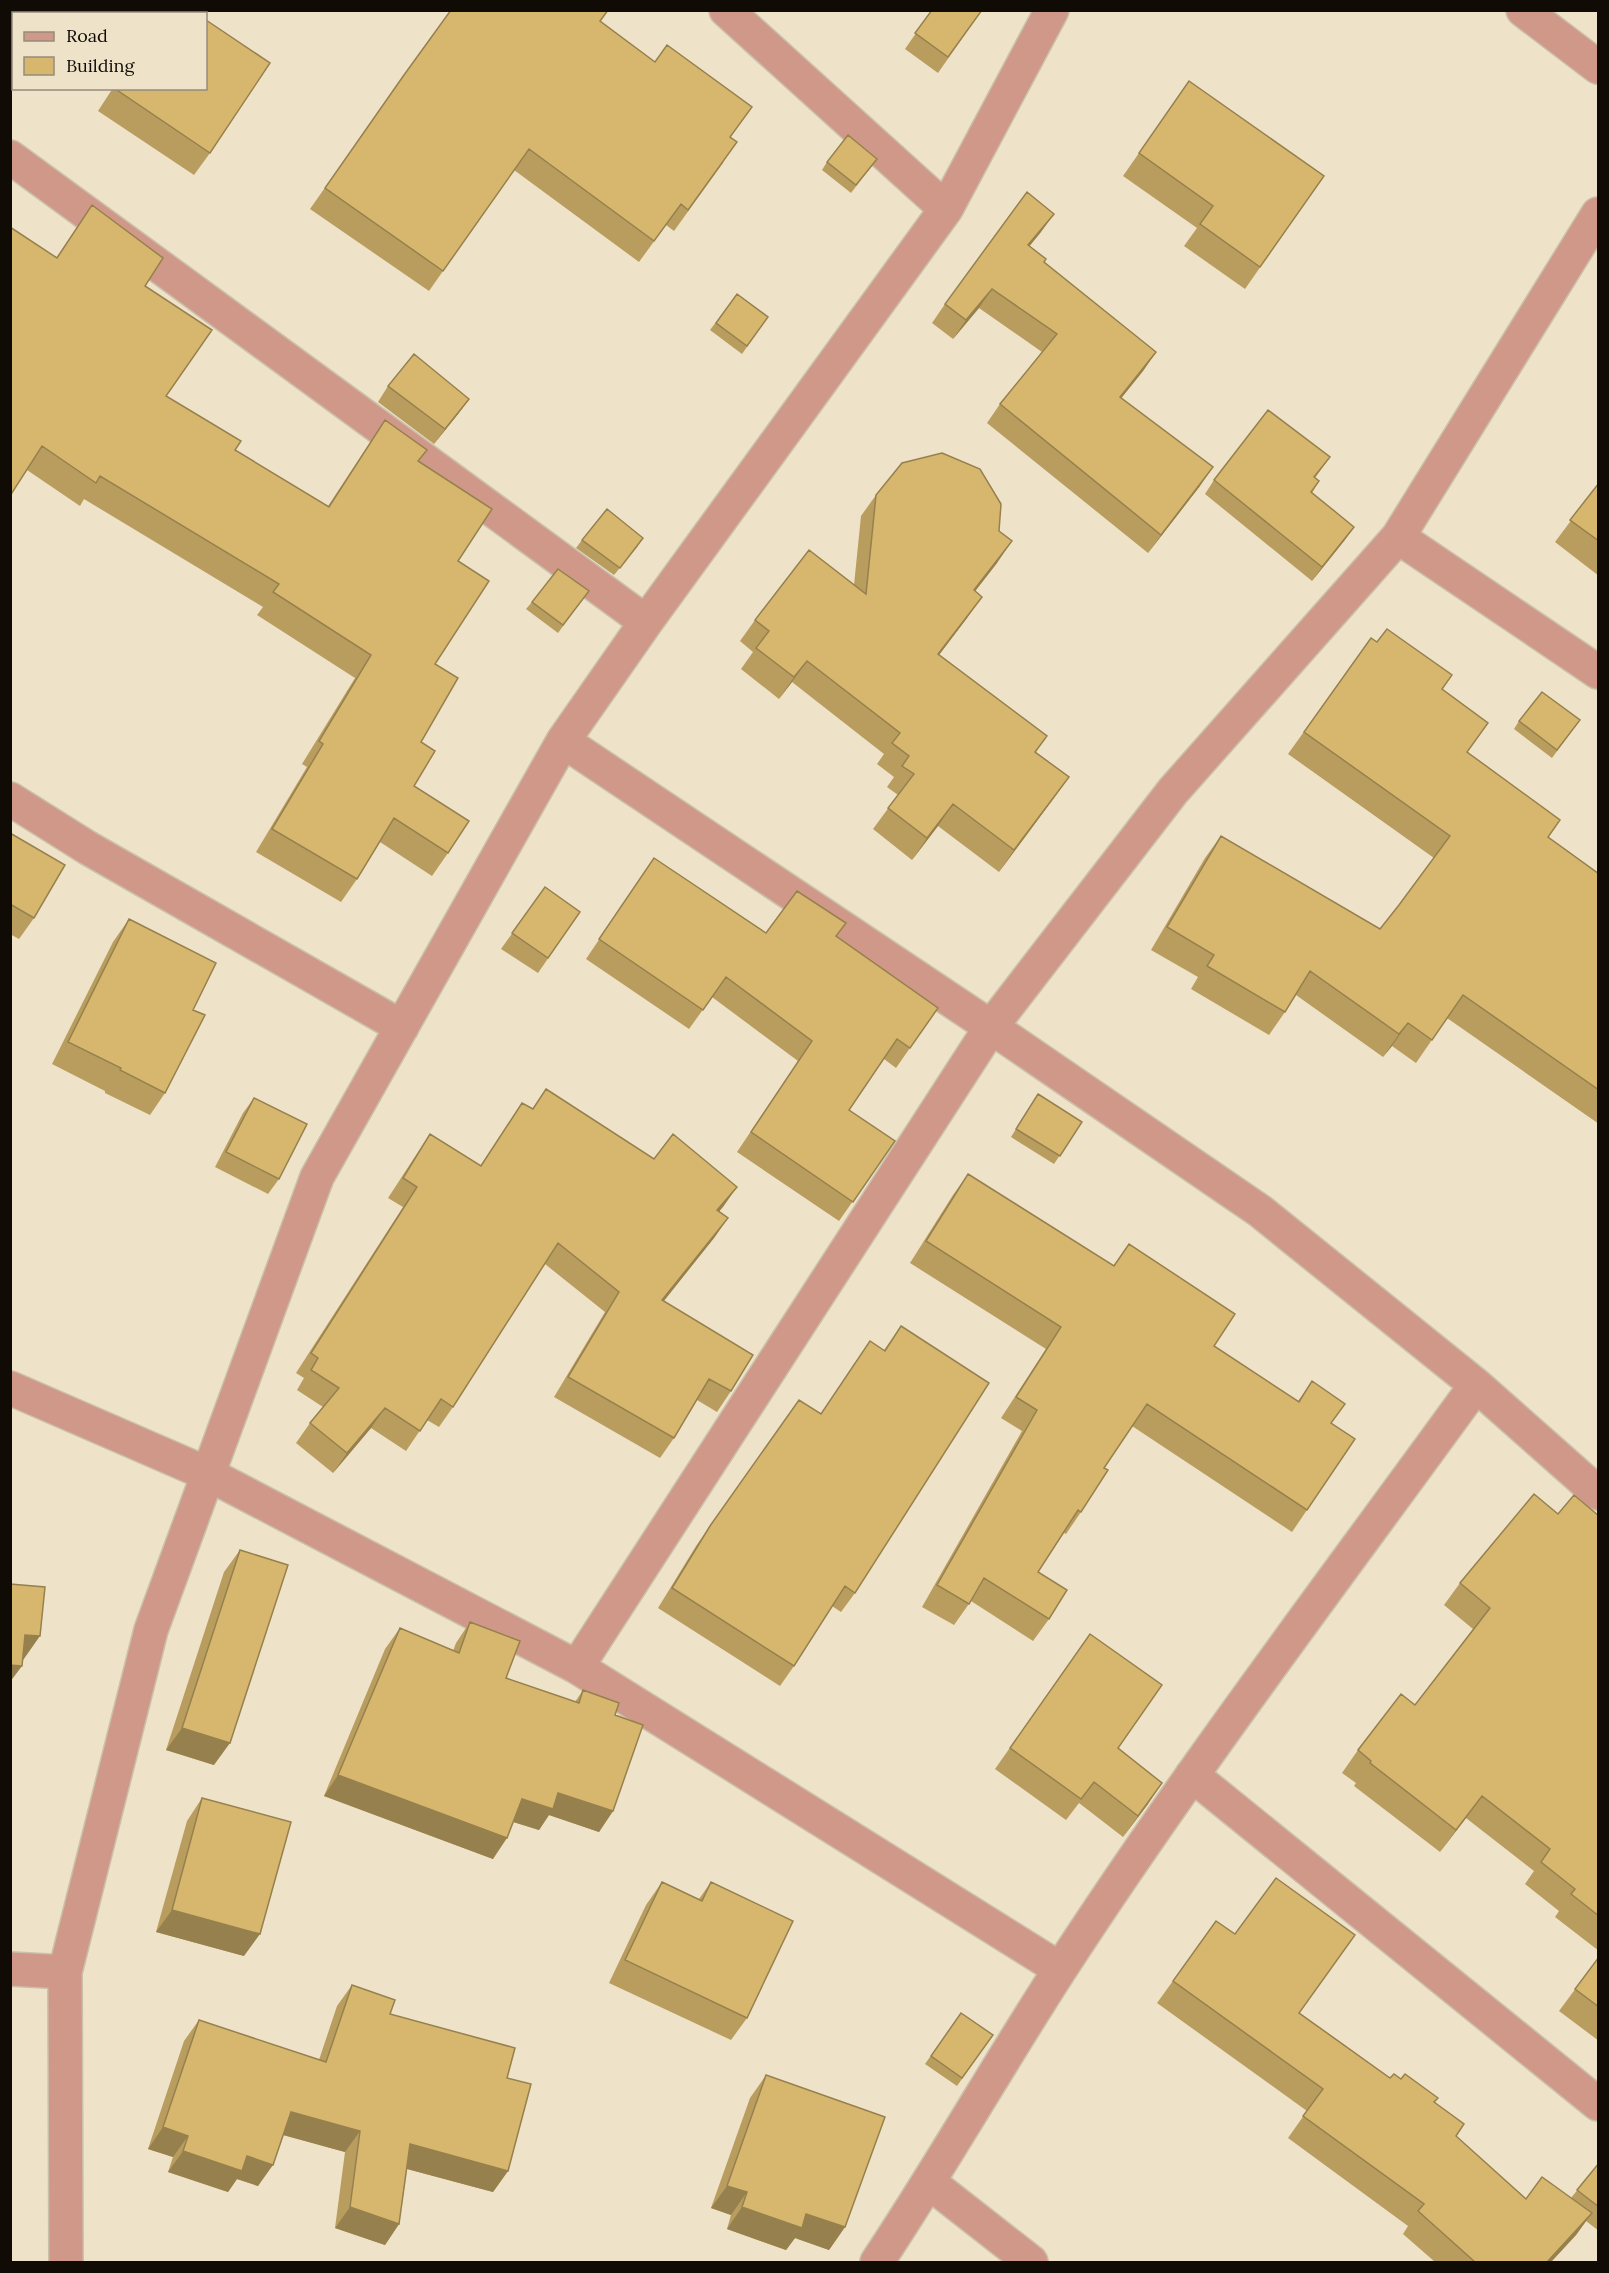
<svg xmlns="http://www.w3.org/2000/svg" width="1609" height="2273" font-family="Lora,serif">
<rect width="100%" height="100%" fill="#eee2c9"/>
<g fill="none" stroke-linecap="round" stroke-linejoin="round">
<defs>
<path id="street" d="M 726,10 L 946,209
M 1523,10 L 1598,67
M 10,35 L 14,30
M 10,157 L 646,622
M 1398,537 L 1598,672
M 563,741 L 991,1027 L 1260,1211 L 1476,1385 L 1598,1493
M 10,799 L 88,848 L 402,1027
M 10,1388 L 208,1474 L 577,1667 L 1060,1969
M 577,1667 L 991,1027 L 1173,791 L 1398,537 L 1598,214
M 1192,1775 L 1598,2104
M 10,1969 L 65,1972
M 930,2183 L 1031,2262
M 66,2262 L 65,1972 L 151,1630 L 317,1177 L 563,741 L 646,622 L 946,209 L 1052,10
M 877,2262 C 941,2166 998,2065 1061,1968 C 1191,1768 1336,1578 1476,1385"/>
</defs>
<use href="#street" stroke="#cac0aa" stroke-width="36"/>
<use href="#street" stroke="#d09888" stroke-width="33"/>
</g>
<path fill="#b99d5f" d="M 451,10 L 609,10 L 600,22 L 731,137 L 723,163 L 674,231 L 666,225 L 639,262 L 514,170 L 429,291 L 310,209 L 404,75 Z
M 932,10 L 982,10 L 938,73 L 905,49 Z
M 1189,81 L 1324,176 L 1245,289 L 1184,246 L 1197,228 L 1123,176 Z
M 113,88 L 206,88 L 210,153 L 194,175 L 98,111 Z
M 877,159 L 851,193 L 822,170 L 827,162 Z
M 92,205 L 145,286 L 166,396 L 235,450 L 328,506 L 385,420 L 419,462 L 458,561 L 435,664 L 414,786 L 448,853 L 432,876 L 380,842 L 357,879 L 341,902 L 256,852 L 307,767 L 302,764 L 355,678 L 257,615 L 263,607 L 84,499 L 80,506 L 27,470 L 56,258 Z
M 1041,232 L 1029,246 L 1044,262 L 1156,352 L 1143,371 L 1121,398 L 1200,486 L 1148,553 L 987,423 L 1000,404 L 1042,352 L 979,308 L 953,339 L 932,323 L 945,304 Z
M 737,294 L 768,317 L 742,354 L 710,330 Z
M 388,386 L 469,399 L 458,414 L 434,444 L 378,402 Z
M 1330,457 L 1315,478 L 1319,481 L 1312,493 L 1354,527 L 1344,541 L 1312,581 L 1205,494 L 1214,480 Z
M 1599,483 L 1599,576 L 1555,542 Z
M 876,495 L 999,531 L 997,563 L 975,591 L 967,618 L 939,655 L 1047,736 L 1036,752 L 1069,777 L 999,872 L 938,826 L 912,860 L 873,829 L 898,795 L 887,787 L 894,777 L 877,764 L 884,754 L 792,682 L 779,699 L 741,669 L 753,652 L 740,641 L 755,620 L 854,585 L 861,516 Z
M 582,540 L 638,546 L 614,575 L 576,548 Z
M 589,591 L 558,633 L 526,609 L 532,602 Z
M 1371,638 L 1442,689 L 1468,752 L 1548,837 L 1599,874 L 1599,1124 L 1447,1018 L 1416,1063 L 1392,1046 L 1383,1057 L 1296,995 L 1285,1012 L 1269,1035 L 1191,989 L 1198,977 L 1151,950 L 1205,858 L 1221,836 L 1380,929 L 1399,905 L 1434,858 L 1288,754 Z
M 1580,720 L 1552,758 L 1514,729 L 1519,721 Z
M 10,833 L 34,918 L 19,939 L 10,934 Z
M 654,858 L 766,933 L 837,936 L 938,1008 L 896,1068 L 884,1059 L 849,1110 L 895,1141 L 839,1221 L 737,1152 L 798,1061 L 712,997 L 689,1029 L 586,959 Z
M 545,887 L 580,912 L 538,973 L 501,949 Z
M 129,919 L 193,1010 L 165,1093 L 150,1115 L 105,1093 L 105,1091 L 52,1064 L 113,942 Z
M 546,1089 L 654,1159 L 737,1187 L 719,1211 L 728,1218 L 714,1238 L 663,1301 L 731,1391 L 717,1412 L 697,1400 L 674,1438 L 660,1458 L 554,1397 L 605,1312 L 545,1264 L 453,1407 L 439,1427 L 427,1420 L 406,1451 L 371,1428 L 333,1473 L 296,1443 L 310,1423 L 323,1407 L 297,1390 L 304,1378 L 296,1373 L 403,1207 L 388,1198 L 416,1155 L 430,1134 L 480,1166 L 522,1103 L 532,1109 Z
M 1038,1094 L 1082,1122 L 1054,1164 L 1011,1137 Z
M 254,1098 L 279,1179 L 268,1194 L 215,1167 L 243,1113 Z
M 968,1174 L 1113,1266 L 1129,1244 L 1214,1346 L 1298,1401 L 1312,1381 L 1331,1423 L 1307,1510 L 1292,1532 L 1132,1426 L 1104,1468 L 1081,1512 L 1066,1534 L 1064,1533 L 1038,1572 L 1049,1619 L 1033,1641 L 971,1601 L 954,1625 L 922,1607 L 1022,1431 L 1001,1418 L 1046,1349 L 910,1263 L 953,1195 Z
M 901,1326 L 855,1593 L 841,1612 L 832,1606 L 794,1666 L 780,1686 L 658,1608 L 696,1546 L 799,1400 L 821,1414 L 870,1341 L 884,1350 Z
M 1558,1514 L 1599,1516 L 1599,1951 L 1555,1917 L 1559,1911 L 1525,1884 L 1534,1871 L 1466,1818 L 1440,1852 L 1354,1786 L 1356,1783 L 1342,1773 L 1358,1750 L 1415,1705 L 1473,1629 L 1444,1605 L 1460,1583 Z
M 240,1550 L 214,1765 L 166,1750 L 224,1572 Z
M 470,1622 L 506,1678 L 575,1702 L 583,1690 L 615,1715 L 613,1811 L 599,1832 L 549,1815 L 539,1830 L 513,1822 L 493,1859 L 324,1796 L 385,1649 L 400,1628 L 453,1651 L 456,1643 Z
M 1090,1634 L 1118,1748 L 1148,1804 L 1123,1837 L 1079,1803 L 1066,1820 L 995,1769 Z
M 202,1798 L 244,1956 L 156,1932 L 187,1821 Z
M 662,1882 L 699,1899 L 711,1882 L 747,2018 L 731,2040 L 609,1983 L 646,1905 Z
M 1216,1921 L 1300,2013 L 1390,2078 L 1435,2102 L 1456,2136 L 1526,2199 L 1571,2198 L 1599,2163 L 1599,2231 L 1586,2221 L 1576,2235 L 1551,2262 L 1435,2262 L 1403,2234 L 1408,2226 L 1288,2138 L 1307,2111 L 1157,2003 Z
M 1599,1957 L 1599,2041 L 1559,2011 Z
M 352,1985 L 390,2014 L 507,2078 L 508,2171 L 493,2192 L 407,2169 L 399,2224 L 385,2245 L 335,2228 L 345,2152 L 283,2135 L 258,2186 L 237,2179 L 228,2192 L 168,2172 L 173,2157 L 148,2149 L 184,2041 L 199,2020 L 319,2060 L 337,2006 Z
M 961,2013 L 993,2035 L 957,2086 L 925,2064 Z
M 766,2075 L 845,2227 L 829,2250 L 795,2238 L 786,2250 L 727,2229 L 731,2215 L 711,2208 L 750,2098 Z"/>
<path fill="#96804d" d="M 1054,214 L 1041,232 L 1015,264 L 1028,245 Z
M 992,289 L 979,308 L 953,339 L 966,320 Z
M 1156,352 L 1143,371 L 1107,416 L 1120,397 Z
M 469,399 L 458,414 L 434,444 L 445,429 Z
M 1213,467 L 1200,486 L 1148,553 L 1161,535 Z
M 1354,527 L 1344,541 L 1312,581 L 1322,567 Z
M 1012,541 L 997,563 L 959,612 L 974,590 Z
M 982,597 L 967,618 L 923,676 L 938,654 Z
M 807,661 L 792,682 L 779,699 L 794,677 Z
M 1069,777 L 1054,798 L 999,872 L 1014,850 Z
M 953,804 L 938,826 L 912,860 L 927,838 Z
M 1408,1023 L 1392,1046 L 1383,1057 L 1399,1034 Z
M 737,1187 L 723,1207 L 703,1230 L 717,1210 Z
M 728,1218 L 714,1238 L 648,1321 L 662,1300 Z
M 385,1408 L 371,1428 L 333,1473 L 347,1453 Z
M 25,1635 L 40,1636 L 21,1663 Z
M 10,1665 L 22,1666 L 10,1682 Z
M 182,1728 L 230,1743 L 214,1765 L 166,1750 Z
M 338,1775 L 507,1838 L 493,1859 L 324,1796 Z
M 1162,1783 L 1148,1804 L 1123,1837 L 1138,1816 Z
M 558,1793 L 613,1811 L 599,1832 L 549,1815 L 539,1830 L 507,1820 L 522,1799 Z
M 1482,1796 L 1466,1818 L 1440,1852 L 1456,1830 Z
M 172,1910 L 260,1934 L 244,1956 L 156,1932 Z
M 291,2112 L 360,2131 L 345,2152 L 276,2133 Z
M 163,2127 L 188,2136 L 173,2157 L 148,2149 Z
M 410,2144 L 508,2171 L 493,2192 L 396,2166 Z
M 183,2151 L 247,2156 L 273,2165 L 258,2186 L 237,2179 L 228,2192 L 168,2172 Z
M 727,2186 L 747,2192 L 731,2215 L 711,2208 Z
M 350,2207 L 399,2224 L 385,2245 L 335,2228 Z
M 742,2207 L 806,2214 L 845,2227 L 829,2250 L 795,2238 L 786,2250 L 727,2229 Z
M 1592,2213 L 1576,2235 L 1551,2262 L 1547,2262 Z"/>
<path fill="#d7b76e" stroke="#96804d" stroke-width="1.5" d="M 166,10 L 191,10 L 195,14 L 164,14 Z
M 451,10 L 608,10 L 600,21 L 655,62 L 667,45 L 752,107 L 730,137 L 737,142 L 688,210 L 681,204 L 654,241 L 529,149 L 443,271 L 325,188 L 404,75 Z
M 932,10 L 982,10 L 948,57 L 915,33 Z
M 206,20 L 270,63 L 210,153 L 114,88 L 206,88 Z
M 1189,81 L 1324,176 L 1260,267 L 1200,224 L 1213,206 L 1139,153 Z
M 848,135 L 877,159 L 856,185 L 827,162 Z
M 1027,192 L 1054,214 L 1028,245 L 1046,259 L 1044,262 L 1156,352 L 1120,397 L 1213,467 L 1161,535 L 1000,404 L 1057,334 L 992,289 L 966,320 L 945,304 Z
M 92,205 L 163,258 L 145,286 L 212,330 L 166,396 L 241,441 L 235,450 L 329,507 L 385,420 L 427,450 L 418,461 L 492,509 L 458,561 L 489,581 L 435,664 L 458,678 L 421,742 L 435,751 L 414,786 L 469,821 L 448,853 L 394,818 L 357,879 L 272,829 L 323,744 L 319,741 L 371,655 L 273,592 L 279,584 L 100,476 L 96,483 L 42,446 L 10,496 L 10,227 L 57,258 Z
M 737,294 L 768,317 L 747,346 L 716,323 Z
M 414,354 L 469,399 L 445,429 L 388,386 Z
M 1268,410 L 1330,457 L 1314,477 L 1319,481 L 1311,492 L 1354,527 L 1322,567 L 1214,480 Z
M 942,453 L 980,469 L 1001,504 L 999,531 L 1012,541 L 974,590 L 982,597 L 938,654 L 1047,736 L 1035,752 L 1069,777 L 1014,850 L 953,804 L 927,838 L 888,808 L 914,774 L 902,766 L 909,756 L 892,743 L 900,733 L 807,661 L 794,677 L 756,648 L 769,631 L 755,620 L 809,550 L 866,594 L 876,495 L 902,463 Z
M 1599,483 L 1599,541 L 1570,520 Z
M 607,509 L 643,538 L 620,568 L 582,540 Z
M 558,569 L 589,591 L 563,625 L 532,602 Z
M 1387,629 L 1452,675 L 1442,689 L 1488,723 L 1467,752 L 1560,820 L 1548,837 L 1599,874 L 1599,1090 L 1463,995 L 1432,1040 L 1408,1023 L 1399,1034 L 1310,971 L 1285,1012 L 1207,966 L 1214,955 L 1167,927 L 1221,836 L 1380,929 L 1399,905 L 1450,836 L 1304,732 L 1371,638 L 1377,642 Z
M 1542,692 L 1580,720 L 1557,750 L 1519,721 Z
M 10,833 L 65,865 L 34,918 L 10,904 Z
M 654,858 L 766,933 L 797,891 L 846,923 L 836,936 L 938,1008 L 910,1048 L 897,1039 L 849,1110 L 895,1141 L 853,1202 L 751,1132 L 812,1041 L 726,977 L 703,1010 L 599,939 Z
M 545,887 L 580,912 L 548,958 L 512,933 Z
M 129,919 L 216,963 L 193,1010 L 205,1015 L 165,1093 L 120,1070 L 121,1068 L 68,1042 Z
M 546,1089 L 654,1159 L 673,1134 L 737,1187 L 717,1210 L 728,1218 L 662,1300 L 753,1355 L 731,1391 L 709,1379 L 674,1438 L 568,1377 L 619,1292 L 558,1243 L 453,1407 L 441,1399 L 420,1431 L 385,1408 L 347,1453 L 310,1423 L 339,1388 L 311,1370 L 318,1358 L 311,1353 L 417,1187 L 403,1178 L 430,1134 L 481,1166 L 522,1103 L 533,1109 Z
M 1038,1094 L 1082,1122 L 1060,1156 L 1016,1129 Z
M 254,1098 L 307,1124 L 279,1179 L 226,1152 Z
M 968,1174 L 1114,1266 L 1129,1244 L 1235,1314 L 1214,1346 L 1299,1402 L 1312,1381 L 1345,1404 L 1331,1423 L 1355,1439 L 1307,1510 L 1147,1404 L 1104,1468 L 1108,1470 L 1081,1512 L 1078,1510 L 1038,1572 L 1067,1590 L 1049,1619 L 984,1578 L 969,1604 L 937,1585 L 1037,1410 L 1016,1397 L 1061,1327 L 926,1241 Z
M 901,1326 L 989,1383 L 855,1593 L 845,1586 L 794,1666 L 672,1588 L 710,1526 L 799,1400 L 821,1414 L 870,1341 L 885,1351 Z
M 1534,1494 L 1558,1514 L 1574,1495 L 1599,1516 L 1599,1916 L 1571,1894 L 1575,1889 L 1541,1862 L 1550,1849 L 1482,1796 L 1456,1830 L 1370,1763 L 1371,1761 L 1358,1750 L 1401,1694 L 1415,1705 L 1490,1608 L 1460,1583 Z
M 240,1550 L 288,1565 L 230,1743 L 182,1728 Z
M 10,1584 L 45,1587 L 40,1636 L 25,1635 L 22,1666 L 10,1665 Z
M 470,1622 L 520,1641 L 506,1678 L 579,1703 L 583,1690 L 619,1703 L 615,1715 L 643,1725 L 613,1811 L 558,1793 L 553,1809 L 522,1799 L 507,1838 L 338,1775 L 400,1628 L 459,1653 Z
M 1090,1634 L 1162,1685 L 1118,1748 L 1162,1783 L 1138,1816 L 1094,1782 L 1081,1799 L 1010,1748 Z
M 202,1798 L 291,1822 L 260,1934 L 172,1910 Z
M 1276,1878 L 1355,1935 L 1299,2013 L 1390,2078 L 1394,2074 L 1401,2079 L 1405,2074 L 1438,2098 L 1434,2102 L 1464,2124 L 1456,2136 L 1526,2199 L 1542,2177 L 1592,2213 L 1547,2262 L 1475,2262 L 1418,2211 L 1424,2204 L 1303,2116 L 1323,2089 L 1173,1981 L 1216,1921 L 1235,1934 Z
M 662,1882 L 702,1901 L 711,1882 L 793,1921 L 747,2018 L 625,1960 Z
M 1599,1957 L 1599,2007 L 1575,1989 Z
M 352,1985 L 395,2000 L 390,2014 L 515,2048 L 507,2078 L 531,2084 L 508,2171 L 410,2144 L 399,2224 L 350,2207 L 360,2131 L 291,2112 L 273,2165 L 247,2156 L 242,2171 L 183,2151 L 188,2136 L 163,2127 L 199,2020 L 326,2062 Z
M 961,2013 L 993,2035 L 962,2078 L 931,2056 Z
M 766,2075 L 885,2117 L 845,2227 L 806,2214 L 802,2228 L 742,2207 L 747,2192 L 727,2186 Z
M 1599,2163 L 1599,2207 L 1577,2190 Z"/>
<rect width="1609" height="2273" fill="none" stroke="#100c05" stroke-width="24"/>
<rect x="12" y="12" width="195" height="78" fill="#eee2c9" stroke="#958c7b" stroke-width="1.5"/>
<rect x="24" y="32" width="30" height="9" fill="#d09888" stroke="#958c7b" stroke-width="1.5"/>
<text x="66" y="42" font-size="18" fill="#100c05">Road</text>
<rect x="24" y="57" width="30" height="18" fill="#d7b76e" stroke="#958c7b" stroke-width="1.5"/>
<text x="66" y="72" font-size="18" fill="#100c05">Building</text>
</svg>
